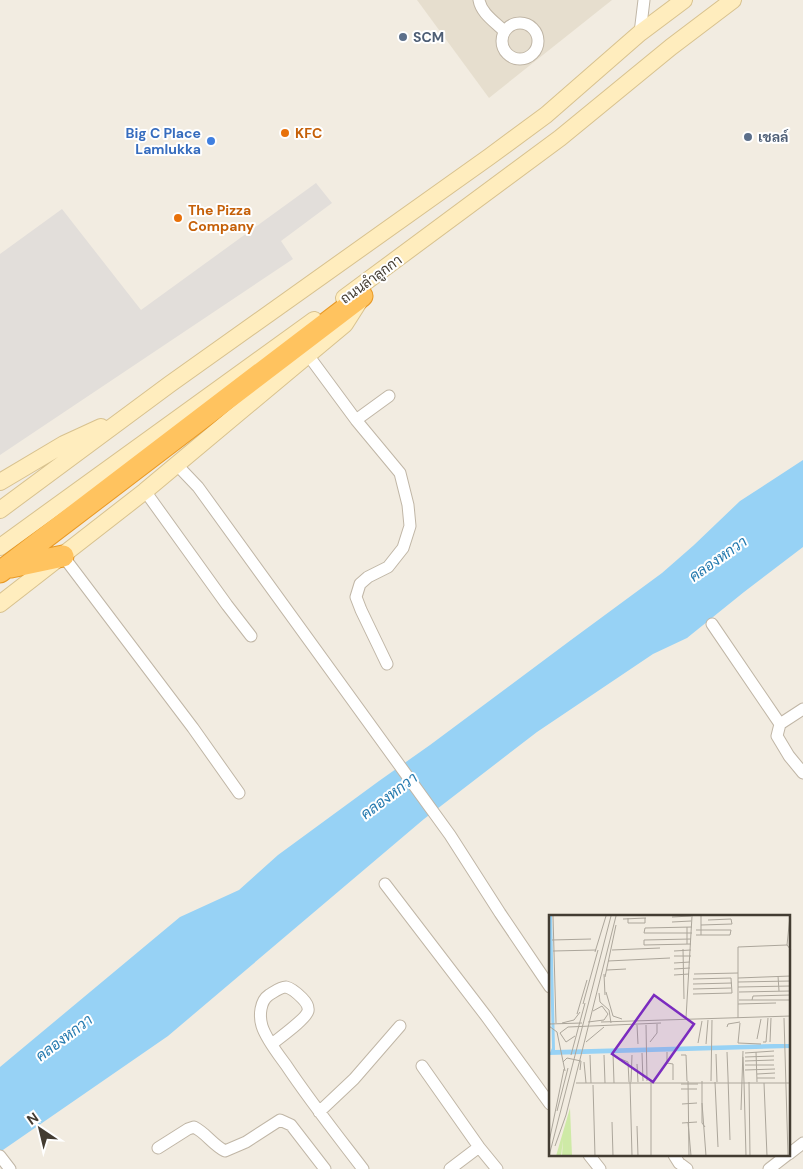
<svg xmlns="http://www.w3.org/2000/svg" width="803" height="1169" font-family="'DM Sans',Sarabun,sans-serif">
<rect width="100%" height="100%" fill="#f2ece1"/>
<path fill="#e6dece" d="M 417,0 L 612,0 L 489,98 Z"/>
<path fill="#e2deda" d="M 316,183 L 332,203 L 281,241 L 293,259 L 0,455 L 0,254 L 62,209 L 141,310 Z"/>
<path fill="#97d2f5" d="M 803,460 L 803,547 L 744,592 L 687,638 L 653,654 L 537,732 L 424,819 L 168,1036 L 0,1152 L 0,1067 L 180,917 L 239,890 L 278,855 L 379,781 L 430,745 L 571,640 L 662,573 L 694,545 L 740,501 Z"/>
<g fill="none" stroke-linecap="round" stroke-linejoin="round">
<defs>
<path id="street" d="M 479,0 C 481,13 495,22 504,31
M502 41a18 18 0 1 1 36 0a18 18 0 1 1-36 0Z
M 640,33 L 644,0
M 308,355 L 356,420 L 400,473 L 408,505 L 410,526 L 403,548 L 388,567 L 368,577 L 360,584 L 356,597 L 361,610 L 387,664
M 356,420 L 389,396
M 177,465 L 198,487 L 450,835 L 500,913 L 550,987
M 145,491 L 227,605 L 251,636
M 63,556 L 193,728 L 239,793
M 712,624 L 780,724 L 777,736 L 789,756 L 803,773
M 780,724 L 803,709
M 385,884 L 486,1016 L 550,1104
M 272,1044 C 279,1038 306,1019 308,1011 C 309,1006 305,1001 302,998 C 298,994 291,988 286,987 C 280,987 274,992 269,995 C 260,1001 259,1016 262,1026 C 266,1039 278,1054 286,1065 C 310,1101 337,1135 363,1169
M 422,1066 L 479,1147 L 497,1169
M 319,1112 L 354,1079 L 400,1026
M 158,1148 L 188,1129 L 194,1127 C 206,1133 212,1144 225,1151 L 246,1142 L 280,1120 L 291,1125 L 325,1169
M 789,1154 L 803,1143
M 589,1155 L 600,1169
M 674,1155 L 679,1163 L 687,1169
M 0,1156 L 10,1169
M 450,1169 L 479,1147
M 769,1169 L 787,1155"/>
<path id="secondary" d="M 344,298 L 560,138 L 671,47 L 733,0
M 0,482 L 64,444 L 101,427
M 0,510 L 170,384 L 489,157 L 546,115 L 640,33 L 684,0
M 0,547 L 314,320
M 0,604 L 145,491 L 345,324 L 359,302"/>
<path id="highway" d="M 11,567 L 63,556
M 0,572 L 362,296"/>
</defs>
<use href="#street" stroke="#c0b6a6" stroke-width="13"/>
<use href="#secondary" stroke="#d8c28f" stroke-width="18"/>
<use href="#highway" stroke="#e89925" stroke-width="23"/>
<use href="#street" stroke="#fff" stroke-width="11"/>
<use href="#secondary" stroke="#ffedbe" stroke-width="16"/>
<use href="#highway" stroke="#ffc35f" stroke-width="21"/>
</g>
<g fill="#5c6f8a" stroke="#fff" stroke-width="2">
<circle cx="403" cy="37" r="5"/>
<circle cx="748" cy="137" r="5"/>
</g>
<g fill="#e8710a" stroke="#fff" stroke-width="2">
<circle cx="285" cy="133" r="5"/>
<circle cx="178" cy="218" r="5"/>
</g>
<circle fill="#3f7fe0" stroke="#fff" stroke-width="2" cx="211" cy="141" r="5"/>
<g text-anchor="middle" stroke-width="4" stroke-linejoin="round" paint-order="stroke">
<g font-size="14" font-weight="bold" fill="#4e5e75" stroke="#fff" text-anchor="start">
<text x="413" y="42">SCM</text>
<text x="758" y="142">เชลล์</text>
</g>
<g font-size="14" font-weight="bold" fill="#366cbe" stroke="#fff" text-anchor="end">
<text x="201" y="138">Big C Place<tspan x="201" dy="16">Lamlukka</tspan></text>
</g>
<g font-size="14" font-weight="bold" fill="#c56008" stroke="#fff" text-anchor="start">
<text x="295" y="138">KFC</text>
<text x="188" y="215">The Pizza<tspan x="188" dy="16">Company</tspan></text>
</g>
<g font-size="14" fill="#433c32" stroke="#fff">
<text transform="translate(371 279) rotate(-36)" y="5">ถนนลำลูกกา</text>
</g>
<g font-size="15" font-style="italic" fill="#2379ae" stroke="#fff">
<text transform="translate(718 559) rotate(-35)" y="5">คลองหกวา</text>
<text transform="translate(389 796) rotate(-37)" y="5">คลองหกวา</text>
<text transform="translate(64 1038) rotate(-37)" y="5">คลองหกวา</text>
</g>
</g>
<g transform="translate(549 915)">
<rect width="241" height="241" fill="#f2ece1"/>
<path d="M 21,193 L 23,241 L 13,241 L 14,225 L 12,241 L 7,241 Z" fill="#ceeaa6"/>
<path d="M 0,1 L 3,1 L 6,135 L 226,129 L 242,129 L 241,133 L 0,140 L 3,133 Z" fill="#97d2f5"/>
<path fill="none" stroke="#aca69b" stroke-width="1" d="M 4,1 L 7,108M 152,1 L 152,20M 241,1 L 238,30 L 242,35M 123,2 L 142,1M 79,3 L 79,8 L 96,8 L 96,3M 74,4 L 97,3M 123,7 L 142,6M 152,10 L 183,9 L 182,4 L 159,5M 138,12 L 138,29M 143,12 L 96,13 L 95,18 L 143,18M 147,15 L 182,15 L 181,20 L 147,20M 142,24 L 95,25 L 95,30 L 142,29M 3,25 L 42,24M 134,34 L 135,84M 63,35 L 111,33M 4,36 L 47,35M 125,36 L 142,35M 46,37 L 57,1M 125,41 L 142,41M 59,46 L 121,43M 125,48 L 141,47M 125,54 L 141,53M 58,55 L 77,54M 55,59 L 56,80M 145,59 L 189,58M 125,60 L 140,59M 229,61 L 230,76M 56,62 L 67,10M 189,63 L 242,61M 189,67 L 242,66M 144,69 L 183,68M 189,72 L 242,71M 144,74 L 182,73M 57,77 L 64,101 L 73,104M 190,77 L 242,76M 50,78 L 51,87 L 60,95 L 62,108M 144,79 L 183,78 L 182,63 L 144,64M 190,85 L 242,85M 203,85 L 204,81 L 242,80M 34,89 L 49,35M 189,89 L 227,88M 28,99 L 38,65M 137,103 L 143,1M 189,103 L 189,32 L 238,30M 235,103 L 239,241M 39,107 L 55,105 L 59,99 L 53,91 L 44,96M 52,107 L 242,101M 13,108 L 25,105 L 31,97M 191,108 L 189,128 L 212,129M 0,109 L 33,108M 88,110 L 89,129M 97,110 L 98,166M 0,111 L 8,117 L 16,156M 178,112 L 179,109 L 191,107M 26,121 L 17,127 L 11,118 L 19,112 L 112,108M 208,124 L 212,104M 37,127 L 55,112M 101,127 L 108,118 L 108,109M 214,127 L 217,127 L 219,103M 221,127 L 222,103M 149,128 L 153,106M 157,129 L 159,105M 118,137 L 118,148 L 124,149 L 124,165M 178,137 L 179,162M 207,137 L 208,167M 64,138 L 65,168M 93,138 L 94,166M 196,138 L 225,136M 167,139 L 168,167M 22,140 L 36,88M 41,140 L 42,168M 55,140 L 56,168M 132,140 L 137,140 L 138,166M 194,142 L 195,167M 196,142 L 225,141M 72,144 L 79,147 L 80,167M 196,146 L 225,145M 14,147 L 18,143 L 32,146 L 31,155M 35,147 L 37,168M 88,149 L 89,167M 196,150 L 225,150M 196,155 L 226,154M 208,159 L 226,158M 179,162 L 181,225M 208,163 L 226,163M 102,166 L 102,241M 139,166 L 140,241M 153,166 L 153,208 L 156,212M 162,166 L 163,105M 81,167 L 83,241M 82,167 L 83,140M 166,167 L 169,232M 195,167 L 197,241M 200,167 L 201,241M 27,168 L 242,168M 215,168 L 218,241M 132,169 L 149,169M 44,170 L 46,241M 132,174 L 148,174M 153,188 L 157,241M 133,189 L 148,188M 192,195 L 194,136M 8,196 L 19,153M 63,207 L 64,241M 139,207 L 142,241M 133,208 L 148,207M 88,211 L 89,241M 0,227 L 15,154M 6,231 L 17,200 L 67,1M 0,241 L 62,1"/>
<path fill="#7b2cbf" fill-opacity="0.15" stroke="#7b2cbf" stroke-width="2.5" d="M 105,80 L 145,109 L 104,167 L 63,139 Z"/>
<rect width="241" height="241" fill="none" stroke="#433c32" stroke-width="2.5"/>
</g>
<g transform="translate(40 1129) rotate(325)" stroke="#ffffff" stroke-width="4" paint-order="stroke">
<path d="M0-4L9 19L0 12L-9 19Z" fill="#433c32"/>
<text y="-8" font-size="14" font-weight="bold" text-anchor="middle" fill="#433c32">N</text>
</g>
</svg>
